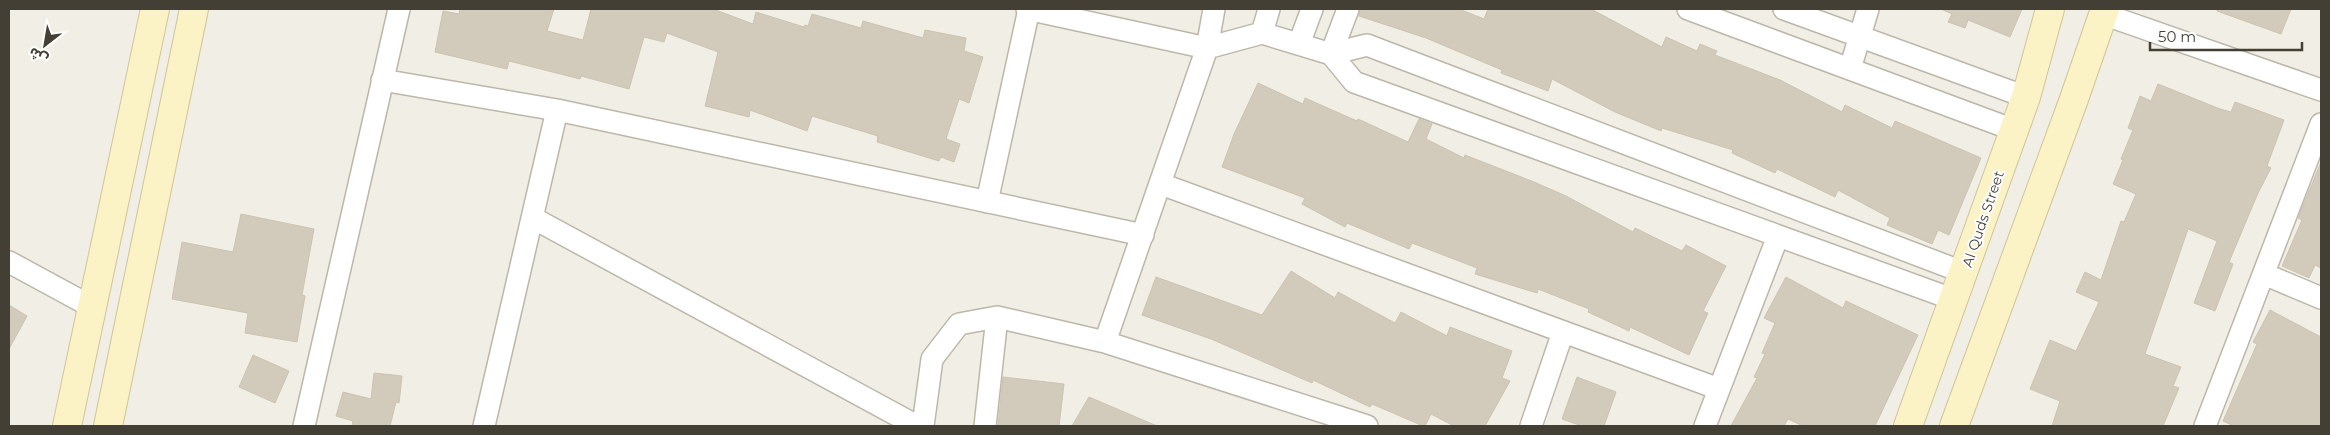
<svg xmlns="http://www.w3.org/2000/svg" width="2330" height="435" font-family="Montserrat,'Noto Sans Arabic',sans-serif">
<rect width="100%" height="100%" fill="#f1efe5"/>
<path fill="#d2cbbc" stroke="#ccc3af" d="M 460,9 L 554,9 L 547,31 L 583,40 L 591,9 L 713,9 L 753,24 L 756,12 L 804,27 L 805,25 L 808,26 L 812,14 L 861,28 L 863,21 L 923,38 L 925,30 L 966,38 L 964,51 L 983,57 L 969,103 L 959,99 L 946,139 L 960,144 L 954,162 L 941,157 L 939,161 L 877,142 L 878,136 L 812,116 L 807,131 L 750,110 L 749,117 L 705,106 L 718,52 L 667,33 L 664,42 L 644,37 L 629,89 L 581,76 L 580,79 L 509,61 L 507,69 L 435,52 L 443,11 L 459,14 Z
M 1360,9 L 1459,9 L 1484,19 L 1488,9 L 1591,9 L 1662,47 L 1666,37 L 1697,51 L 1700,44 L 1717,51 L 1715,55 L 1780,80 L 1842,112 L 1845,105 L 1892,128 L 1895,121 L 1981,158 L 1949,235 L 1938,230 L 1932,244 L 1887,225 L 1890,218 L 1838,190 L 1835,197 L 1777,169 L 1775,173 L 1732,153 L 1733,150 L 1662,128 L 1661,131 L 1615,112 L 1552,79 L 1548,91 L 1501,73 L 1502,70 L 1426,38 L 1359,16 Z
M 1941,9 L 2022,9 L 2010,37 L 1968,20 L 1965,28 L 1948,22 L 1952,14 Z
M 2218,9 L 2291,9 L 2281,34 L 2217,11 Z
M 1258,83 L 1303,104 L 1305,98 L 1357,121 L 1358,119 L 1408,142 L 1419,119 L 1432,124 L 1426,139 L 1464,158 L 1465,155 L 1534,182 L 1566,196 L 1633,232 L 1635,228 L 1682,251 L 1686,245 L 1726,266 L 1703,311 L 1708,313 L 1689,355 L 1630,327 L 1629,331 L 1588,312 L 1589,309 L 1538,289 L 1537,293 L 1475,274 L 1477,268 L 1412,243 L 1409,249 L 1347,223 L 1345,227 L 1302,204 L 1305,198 L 1222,167 L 1234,134 Z
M 2158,84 L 2220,109 L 2231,112 L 2235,102 L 2284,120 L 2267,166 L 2271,168 L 2258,193 L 2229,262 L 2233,264 L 2215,311 L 2194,303 L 2217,241 L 2188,229 L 2145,354 L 2181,367 L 2173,386 L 2179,388 L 2163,426 L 2052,426 L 2060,401 L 2030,389 L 2050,340 L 2076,351 L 2099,302 L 2076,292 L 2085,272 L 2101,280 L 2121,221 L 2124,222 L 2136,194 L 2113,184 L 2123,160 L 2121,159 L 2133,130 L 2128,128 L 2140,96 L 2151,101 Z
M 2321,162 L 2321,268 L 2315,265 L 2309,278 L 2282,266 L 2302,220 L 2298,218 Z
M 241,214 L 314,229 L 302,295 L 305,296 L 297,342 L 245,333 L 248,313 L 172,299 L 182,242 L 233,252 Z
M 1291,271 L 1335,298 L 1338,292 L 1395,323 L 1401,312 L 1447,336 L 1450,327 L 1512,351 L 1502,378 L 1510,381 L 1485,426 L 1454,426 L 1431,414 L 1425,426 L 1423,426 L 1372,404 L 1370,407 L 1313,380 L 1312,383 L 1211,339 L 1142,315 L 1156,277 L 1262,315 Z
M 1786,277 L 1843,308 L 1846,301 L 1918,335 L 1875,426 L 1803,426 L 1788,419 L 1784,426 L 1731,426 L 1757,378 L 1754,377 L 1765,354 L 1762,353 L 1775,323 L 1764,318 Z
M 9,305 L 27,316 L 9,349 Z
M 2270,310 L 2321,337 L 2321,426 L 2234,426 L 2223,421 L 2257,344 L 2253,342 Z
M 253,355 L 289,371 L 275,403 L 239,387 Z
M 374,373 L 402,376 L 399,403 L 396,402 L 390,426 L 352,426 L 353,421 L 336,416 L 343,392 L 371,399 Z
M 1003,377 L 1064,384 L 1059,426 L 998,426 Z
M 1577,377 L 1616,392 L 1604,426 L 1582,426 L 1562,419 Z
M 1089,397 L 1157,426 L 1072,426 Z"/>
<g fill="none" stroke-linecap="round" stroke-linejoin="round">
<defs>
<path id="street" d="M 1027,9 L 1207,48 L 1262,33 L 1331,54 L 1367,45 L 1965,273
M 1348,9 L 1331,54 L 1354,82 L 1955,300
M 1688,9 L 2014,130
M 1784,9 L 2026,97
M 2103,14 L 2321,90
M 1262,33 L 1269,9
M 1299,44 L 1312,9
M 1850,69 L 1868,9
M 382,80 L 557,110 L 1143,235
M 1161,184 L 1719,389
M 987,202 L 1029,9
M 533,218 L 917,426
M 9,262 L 92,307
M 2264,274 L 2321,298
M 1105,342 L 1207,48 L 1214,9
M 304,426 L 399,9
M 484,426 L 557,110
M 923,426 L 932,359 L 959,324 L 997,317 L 1105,342 L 1367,426
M 985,426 L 997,317
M 1531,426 L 1563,332
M 1705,426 L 1778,236
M 2205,426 L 2321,124"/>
<path id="secondary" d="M 67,426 L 155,9
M 108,426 L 194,9
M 1908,426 L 2026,97 L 2050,9
M 1954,426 L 2074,99 L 2105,9"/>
</defs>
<use href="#street" stroke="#bcb7a9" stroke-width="24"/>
<use href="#secondary" stroke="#cec497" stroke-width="30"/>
<use href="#street" stroke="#fff" stroke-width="21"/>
<use href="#secondary" stroke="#fbf2c6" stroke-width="28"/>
</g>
<g text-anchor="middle" stroke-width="4" stroke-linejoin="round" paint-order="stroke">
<g font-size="14" fill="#433f35" stroke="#fff">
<text transform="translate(1983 219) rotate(-71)" y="5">Al Quds Street</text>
</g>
</g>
<rect width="2330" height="435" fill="none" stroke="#433f35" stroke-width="20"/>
<g transform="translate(45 45) rotate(211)" stroke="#ffffff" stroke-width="4" paint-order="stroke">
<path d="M0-4L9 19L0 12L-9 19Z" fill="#433f35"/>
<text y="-8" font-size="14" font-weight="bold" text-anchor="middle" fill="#433f35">ش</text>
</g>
<path d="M2150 42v8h152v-8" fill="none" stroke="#433f35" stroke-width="2.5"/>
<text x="2158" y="42" font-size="15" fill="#433f35" stroke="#ffffff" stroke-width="4" paint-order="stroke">50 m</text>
</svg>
